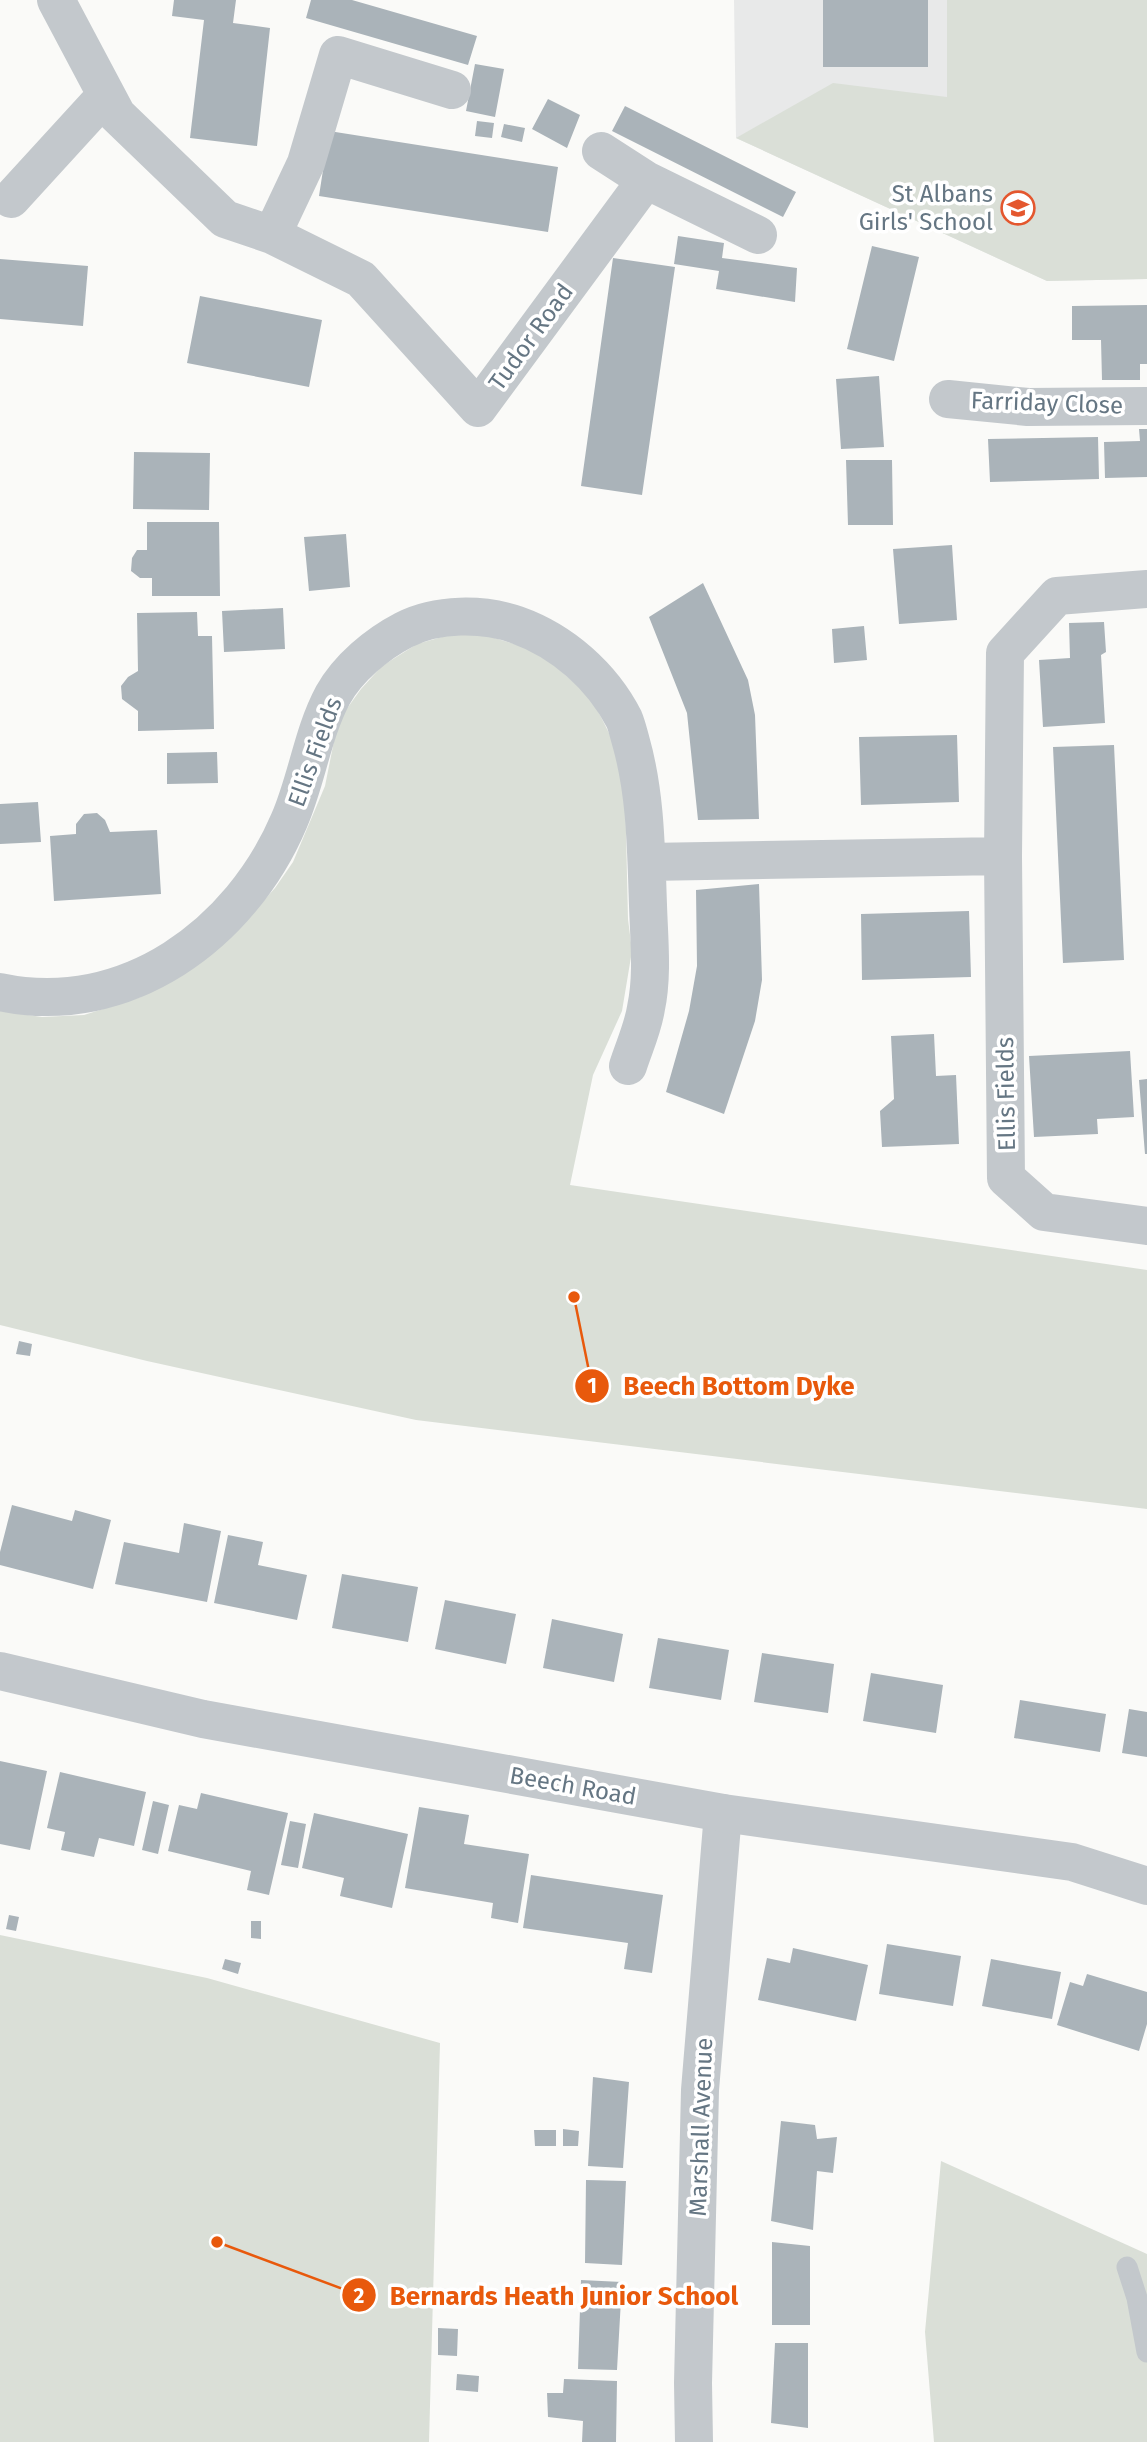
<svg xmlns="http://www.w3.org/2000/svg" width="1147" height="2442" font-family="'Fira Sans',sans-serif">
<rect width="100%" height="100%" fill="#fafaf8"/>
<path fill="#e8e9e9" d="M 734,0 L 1147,0 L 1147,279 L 1047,281 L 736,138 Z"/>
<path fill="#dadfd7" d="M 947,0 L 1147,0 L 1147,279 L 1047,281 L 736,138 L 833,83 L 947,97 Z
M 482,634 L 540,652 L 592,699 L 614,743 L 625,788 L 628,919 L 632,951 L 622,1011 L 593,1075 L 570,1185 L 1147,1270 L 1147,1509 L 416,1420 L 147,1361 L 0,1325 L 0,1011 L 42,1017 L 84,1015 L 141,997 L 248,918 L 275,888 L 293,862 L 325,786 L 338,721 L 361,689 L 382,666 L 417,644 L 449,635 Z
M 0,1935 L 207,1978 L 440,2043 L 429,2442 L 0,2442 Z
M 941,2161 L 1147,2254 L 1147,2442 L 934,2442 L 925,2332 Z"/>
<path fill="#aab3b9" d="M 174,0 L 236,0 L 233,23 L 270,28 L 257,146 L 190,138 L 204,20 L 172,16 Z
M 311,0 L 352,0 L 477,36 L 468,65 L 306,18 Z
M 823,0 L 928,0 L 928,67 L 823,67 Z
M 475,64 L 504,69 L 495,117 L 466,111 Z
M 548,99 L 580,115 L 567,148 L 532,129 Z
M 625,106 L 796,192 L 783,217 L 612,131 Z
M 477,121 L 494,123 L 492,138 L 475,136 Z
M 504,124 L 525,128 L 522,142 L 501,137 Z
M 329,131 L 558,167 L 548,232 L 319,196 Z
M 678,236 L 724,243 L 722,258 L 797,268 L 795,302 L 716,289 L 719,271 L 674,264 Z
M 872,246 L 919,257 L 894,361 L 847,349 Z
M 613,258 L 675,267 L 642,495 L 581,486 Z
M 0,259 L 88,266 L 83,326 L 0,319 Z
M 200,296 L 322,320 L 309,387 L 187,363 Z
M 1147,305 L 1147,364 L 1140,364 L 1140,380 L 1102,380 L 1101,340 L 1072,340 L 1072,306 Z
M 879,376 L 884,447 L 841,449 L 836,379 Z
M 1139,429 L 1147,429 L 1147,477 L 1105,478 L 1104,442 L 1140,441 Z
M 1098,437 L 1099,479 L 990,482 L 988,439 Z
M 134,452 L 210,453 L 209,510 L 133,509 Z
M 846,460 L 892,460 L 893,525 L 848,525 Z
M 147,522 L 219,522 L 220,596 L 152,596 L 152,578 L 140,578 L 131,571 L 132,558 L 137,550 L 147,550 Z
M 346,534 L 350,587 L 309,591 L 304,537 Z
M 952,545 L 957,620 L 899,624 L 893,549 Z
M 703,583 L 748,680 L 755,715 L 759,819 L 698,820 L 687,713 L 649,617 Z
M 283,608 L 285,649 L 224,652 L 222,611 Z
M 197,612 L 198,636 L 212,636 L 214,729 L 138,731 L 138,711 L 122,699 L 121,686 L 128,677 L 138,671 L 137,613 Z
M 1104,622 L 1106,652 L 1101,655 L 1105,723 L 1043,727 L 1039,660 L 1070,658 L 1069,623 Z
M 864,626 L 867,660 L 834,663 L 832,629 Z
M 957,735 L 959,802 L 861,805 L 859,737 Z
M 1114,745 L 1124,960 L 1063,963 L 1053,747 Z
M 217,752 L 218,783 L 167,784 L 167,753 Z
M 38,802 L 41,842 L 0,844 L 0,804 Z
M 97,813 L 105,820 L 110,832 L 157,830 L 161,894 L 54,901 L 50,836 L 76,834 L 76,824 L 84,814 Z
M 759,884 L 762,980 L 755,1021 L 724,1114 L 666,1092 L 689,1011 L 697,966 L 696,890 Z
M 969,911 L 971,977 L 862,980 L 861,914 Z
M 934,1034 L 936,1076 L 956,1075 L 959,1144 L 882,1147 L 880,1111 L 894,1099 L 891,1036 Z
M 1130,1051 L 1134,1117 L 1097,1119 L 1098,1134 L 1034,1137 L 1029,1056 Z
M 1147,1079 L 1147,1154 L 1145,1154 L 1139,1080 Z
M 19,1341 L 32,1344 L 30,1356 L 16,1354 Z
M 12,1505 L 72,1521 L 75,1510 L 111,1520 L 93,1589 L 0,1565 L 0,1552 Z
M 184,1523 L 221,1531 L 207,1602 L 115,1584 L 124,1542 L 179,1553 Z
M 228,1535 L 263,1542 L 258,1565 L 307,1575 L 297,1620 L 214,1603 Z
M 342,1574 L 418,1587 L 408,1642 L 332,1628 Z
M 445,1600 L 516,1614 L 506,1664 L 435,1649 Z
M 552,1619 L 623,1634 L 614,1682 L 543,1668 Z
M 658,1638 L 729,1650 L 721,1700 L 649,1688 Z
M 762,1653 L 834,1664 L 828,1713 L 754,1702 Z
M 871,1673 L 943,1685 L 936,1733 L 863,1721 Z
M 1020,1700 L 1106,1714 L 1100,1752 L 1014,1738 Z
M 1129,1709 L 1147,1712 L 1147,1757 L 1122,1753 Z
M 0,1761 L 47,1771 L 30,1850 L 0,1844 Z
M 60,1772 L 146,1792 L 134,1846 L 99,1838 L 94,1857 L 61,1850 L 65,1832 L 47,1828 Z
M 201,1793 L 288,1813 L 269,1895 L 247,1890 L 251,1871 L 168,1851 L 179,1805 L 197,1809 Z
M 153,1801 L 169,1805 L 158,1854 L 142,1850 Z
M 419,1807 L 469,1815 L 464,1844 L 529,1854 L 518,1923 L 491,1918 L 493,1903 L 405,1888 Z
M 314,1813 L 408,1834 L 392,1908 L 340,1896 L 344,1878 L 302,1868 Z
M 290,1821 L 306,1824 L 298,1868 L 281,1865 Z
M 531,1875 L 663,1895 L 652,1973 L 624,1969 L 628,1943 L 523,1928 Z
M 9,1915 L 19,1917 L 16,1931 L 6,1929 Z
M 251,1921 L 261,1921 L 261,1939 L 251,1938 Z
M 887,1944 L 961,1956 L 953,2006 L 879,1994 Z
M 793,1948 L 868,1965 L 856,2021 L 758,2000 L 767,1958 L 790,1963 Z
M 225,1959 L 241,1963 L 238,1974 L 222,1969 Z
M 991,1959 L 1061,1972 L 1052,2019 L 982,2006 Z
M 1087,1974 L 1147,1992 L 1147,2024 L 1139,2051 L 1057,2025 L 1070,1982 L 1083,1986 Z
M 593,2077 L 629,2082 L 623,2168 L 588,2166 Z
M 781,2121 L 815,2125 L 817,2139 L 837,2137 L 833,2173 L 817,2171 L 813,2230 L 771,2221 Z
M 563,2129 L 579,2131 L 578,2146 L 563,2146 Z
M 534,2130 L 556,2130 L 556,2146 L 535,2146 Z
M 586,2180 L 626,2181 L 622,2265 L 585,2263 Z
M 772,2242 L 810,2246 L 810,2325 L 772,2325 Z
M 581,2280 L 622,2282 L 617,2370 L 578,2369 Z
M 438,2328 L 458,2329 L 457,2356 L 438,2355 Z
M 775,2343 L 808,2343 L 808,2428 L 771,2423 Z
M 457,2374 L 479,2376 L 478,2392 L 456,2390 Z
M 564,2379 L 617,2381 L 616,2442 L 582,2442 L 583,2421 L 548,2417 L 547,2393 L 563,2393 Z"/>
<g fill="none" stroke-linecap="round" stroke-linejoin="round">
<path stroke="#c3c8cc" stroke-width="21" d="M 1127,2267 L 1137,2298 L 1147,2352"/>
<path stroke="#c3c8cc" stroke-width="38" d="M 56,0 L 117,115 L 225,219 L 272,235 L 361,279 L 478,408 L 646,180 L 758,235
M 601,151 L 646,180
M 11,199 L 106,95
M 272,235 L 306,163 L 338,55 L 452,90
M 948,399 L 1028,407 L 1147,406
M 1147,589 L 1057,596 L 1005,653 L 1003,856 L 1006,1178 L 1044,1212 L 1147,1226
M 647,862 L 1003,856
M 0,992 C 126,1019 241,934 289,821 C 307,780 312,734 333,695 C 348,668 377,644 404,630 C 437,613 483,613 517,625 C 562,641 602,676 624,719 C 627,726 629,735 631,742 C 646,795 646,851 648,905 C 649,939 653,975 646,1008 C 643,1028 634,1047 628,1066
M 694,2442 L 693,2383 L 700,2090 L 723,1813"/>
<path stroke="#c3c8cc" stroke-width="38" d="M 0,1671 L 203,1719 L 723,1813 L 1072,1862 L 1147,1886"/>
</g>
<defs>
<symbol id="school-ring" viewBox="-11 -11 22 22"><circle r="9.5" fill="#fff" stroke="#e4572e" stroke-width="1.5"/><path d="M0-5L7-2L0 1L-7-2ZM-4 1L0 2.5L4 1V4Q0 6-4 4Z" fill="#e4572e"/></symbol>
</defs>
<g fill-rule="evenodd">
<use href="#school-ring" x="999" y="189" width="38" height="38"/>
</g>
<g text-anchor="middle" stroke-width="7" stroke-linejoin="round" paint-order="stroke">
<g font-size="24" fill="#657683" stroke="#fff" text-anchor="end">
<text x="993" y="202">St Albans<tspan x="993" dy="28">Girls' School</tspan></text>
</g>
<g font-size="24" fill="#657683" stroke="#fff">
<text transform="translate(531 337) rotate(-54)" y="8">Tudor Road</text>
<text transform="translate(1047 403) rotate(2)" y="8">Farriday Close</text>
<text transform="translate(315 752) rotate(-70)" y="8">Ellis Fields</text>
<text transform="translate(1006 1094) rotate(-91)" y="8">Ellis Fields</text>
<text transform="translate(573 1786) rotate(10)" y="8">Beech Road</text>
<text transform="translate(701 2127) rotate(-88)" y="8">Marshall Avenue</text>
</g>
</g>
<path fill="none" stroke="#e8590c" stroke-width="2.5" d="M574 1297L592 1386M217 2242L359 2295"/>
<g fill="#e8590c" stroke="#fff" stroke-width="2.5">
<circle cx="574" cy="1297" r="7"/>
<circle cx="217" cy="2242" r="7"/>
<circle cx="592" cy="1386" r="18"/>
<circle cx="359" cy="2295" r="18"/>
</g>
<g font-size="21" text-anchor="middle" font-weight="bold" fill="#fff">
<text x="592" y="1393">1</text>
<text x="359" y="2303">2</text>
</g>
<g font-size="26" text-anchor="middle" font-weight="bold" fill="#e8590c" stroke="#fff" stroke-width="7" stroke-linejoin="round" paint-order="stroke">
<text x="739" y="1395">Beech Bottom Dyke</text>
<text x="564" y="2305">Bernards Heath Junior School</text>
</g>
</svg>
